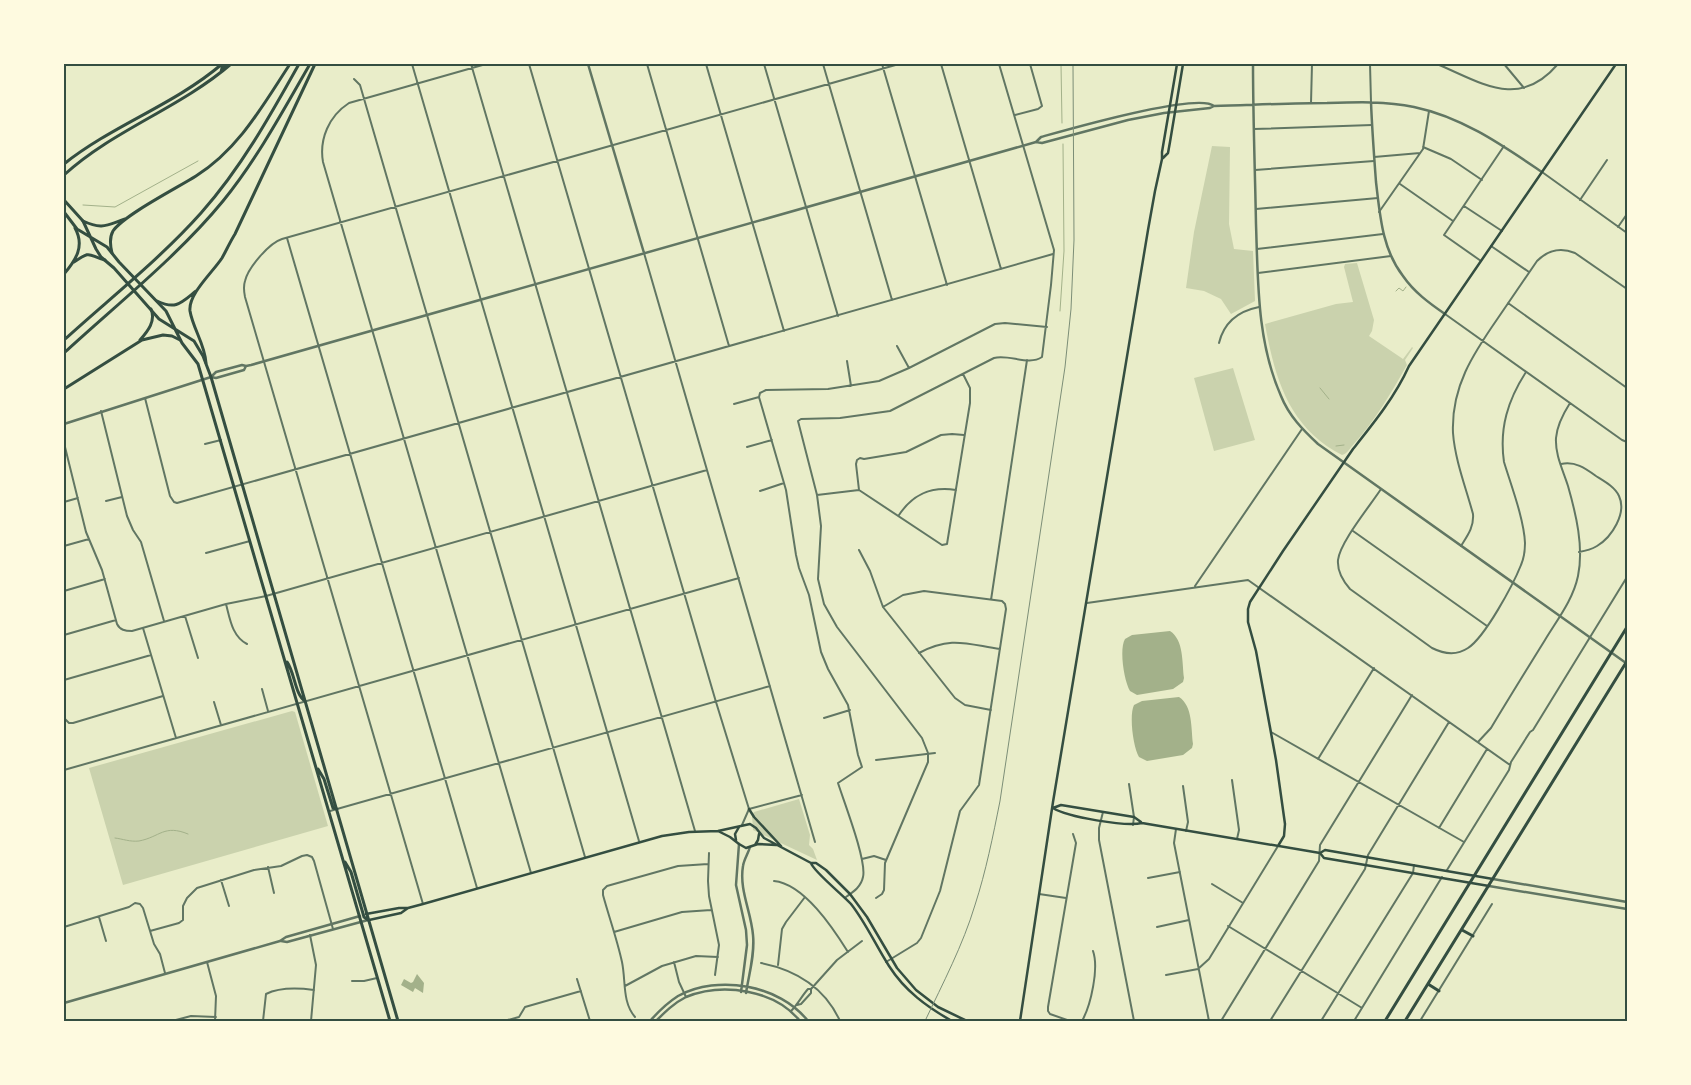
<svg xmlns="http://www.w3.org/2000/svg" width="1691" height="1085" font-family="Ubuntu,sans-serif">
<rect width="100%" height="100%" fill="#e9edc9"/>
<path fill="#cad2ad" d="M 1212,146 L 1230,147 L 1229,224 L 1234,249 L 1253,251 L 1255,301 L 1231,314 L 1221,299 L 1204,291 L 1186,288 L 1194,232 Z
M 1357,263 L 1374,320 L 1372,331 L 1369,336 L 1403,359 L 1412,347 L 1413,348 L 1405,360 L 1407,365 C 1391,393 1375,421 1353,445 C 1349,449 1348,453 1342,455 C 1289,428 1275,379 1265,324 L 1336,304 L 1353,302 L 1344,267 L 1345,264 Z
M 1233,368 L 1255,440 L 1214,451 L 1194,378 Z
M 292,711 L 295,712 L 328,826 L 123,885 L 89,768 Z
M 799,799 L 810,835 L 809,845 L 813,849 L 817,860 L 753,830 L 752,815 L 754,812 Z"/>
<path fill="#a3b18a" d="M 1170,631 C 1184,640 1182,663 1184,678 L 1183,682 L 1173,689 L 1137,695 L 1130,691 C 1124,681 1119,649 1125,639 L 1132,635 Z
M 1179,697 C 1193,706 1191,729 1193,744 L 1192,748 L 1183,755 L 1147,761 L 1139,757 C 1133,747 1129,715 1134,705 L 1142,701 Z
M 417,974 L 424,983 L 423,993 L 415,988 L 413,992 L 401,985 L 404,979 L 411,983 L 413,982 Z"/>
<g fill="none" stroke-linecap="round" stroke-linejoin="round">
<path stroke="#a3b18a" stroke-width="1" d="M 1061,64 L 1062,123
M 83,205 L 115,207 L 198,161
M 1396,291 L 1399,288 L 1403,291 L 1406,287
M 1060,311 L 1064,251 L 1063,144
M 1320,388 L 1329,399
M 1336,446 L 1344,445
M 115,838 C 123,839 130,842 139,841 C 160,837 164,824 188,834"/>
<path stroke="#617663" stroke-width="2" d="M 412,64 L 639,841
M 471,64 L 695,831
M 486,64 L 349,103 C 329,116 319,139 323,162 L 531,873
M 529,64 L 716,702 L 749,809 L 742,825
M 647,64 L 729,346
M 706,64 L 784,331
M 764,64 L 838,316
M 823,64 L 892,300
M 882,64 L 947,285
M 941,64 L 1001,269
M 1370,64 L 1371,102
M 1437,64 C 1482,83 1519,110 1558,64
M 1504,64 L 1524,88
M 354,79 L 360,85 L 585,857
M 1311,103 L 1312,64
M 1015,115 L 1038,109 L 1042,106 L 1030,64
M 1254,129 L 1372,125
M 1423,147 L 1451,159 L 1482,180
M 1374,157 L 1420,153
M 1255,170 L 1374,161
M 1542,172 L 1627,233
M 1400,184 L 1453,221
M 1580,200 L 1607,160
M 1464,206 L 1502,231
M 1256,209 L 1378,198
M 1379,212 L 1423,149 L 1429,111
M 1618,227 L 1627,214
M 287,238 L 477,888
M 1491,246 L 1529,272
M 1257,249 L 1383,234
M 644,253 L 815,842
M 1481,261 L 1444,235 L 1504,146
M 1258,273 L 1391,256
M 1508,303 L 1627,388
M 1445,314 L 1622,440 L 1627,442
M 1219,343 C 1224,322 1239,311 1259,307
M 897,346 L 909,368
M 847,361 L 851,386
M 145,398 L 170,496 L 174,502 L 177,503 L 1053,254
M 734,404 L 759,397
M 101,411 L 127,516 L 133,530 L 141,542 L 164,621
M 64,443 L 86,532 L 102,570 L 117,624 C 120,630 125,631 132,631 L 226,604 L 266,596 L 707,470
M 205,444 L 221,440
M 747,447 L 772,440
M 1561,464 C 1575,461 1585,468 1596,476 C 1604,481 1615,487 1619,496 C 1627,513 1612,537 1597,546 C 1592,549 1585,551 1579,552
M 1381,489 C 1370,506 1340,542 1338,560 C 1337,572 1343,581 1350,589 L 1432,648 C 1444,654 1456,656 1468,648 C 1485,637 1513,585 1521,565 C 1524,558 1525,550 1525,543 C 1524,519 1511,485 1504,462 C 1499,428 1508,400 1526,372
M 859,490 L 856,464 L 857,460 L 860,458 L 864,459 L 906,452 L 941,435 L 952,434 L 964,435
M 760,491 L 784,483
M 817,495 L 859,490 L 942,545 L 947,544 L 970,403 L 970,388 L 963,374
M 106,501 L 122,497
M 64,502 L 78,498
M 899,515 C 913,494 931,486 956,490
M 1353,531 L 1487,626
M 64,546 L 89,539
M 1461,546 C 1468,535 1474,527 1473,514 C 1466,488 1455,460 1453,433 C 1451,387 1473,354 1498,318 C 1511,299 1524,280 1537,261 C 1548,250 1560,247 1575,253 L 1627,289
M 859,550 L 870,571 L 883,607 L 955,698 L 965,705 L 991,710
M 206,553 L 250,541
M 1195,586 L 1302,429
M 64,591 L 105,579
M 991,600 L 1027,360
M 1087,603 L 1248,580 L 1510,765
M 226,604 C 230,619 232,636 247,644
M 883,607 L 903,595 L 924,591 L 1002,601 L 1005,604 L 1006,609 L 979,785 L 960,811 L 940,891 L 921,938 L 917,943 L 886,962
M 185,616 L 198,658
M 143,628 L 176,738
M 64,635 L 116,620
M 919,653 C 951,636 966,644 1000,649
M 64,680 L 151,655
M 262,689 L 268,711
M 214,702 L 221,725
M 64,710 L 65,719 L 69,723 L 73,723 L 163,696
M 824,718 L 850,710
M 1271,732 L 1464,842
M 1478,742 L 1491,728 C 1509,698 1527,669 1545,640 C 1557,620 1573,600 1578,576 C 1584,547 1576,514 1568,486 C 1563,470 1555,455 1556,438 C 1557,425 1563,414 1570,403
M 1318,759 L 1374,668
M 876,760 L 935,753
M 64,770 L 739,578
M 1232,780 L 1239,830 L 1237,839
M 1129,784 L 1134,817 L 1133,825
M 1183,786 L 1188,822 L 1186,831
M 749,809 L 802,795
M 330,811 L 770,686
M 1103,812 L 1099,828 L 1099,840 L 1134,1021
M 1439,828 L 1487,749
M 1176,829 L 1174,843 L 1209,1021
M 709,853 L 708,881 L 709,896 L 719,945 L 715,975
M 862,859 L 874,856 L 886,860
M 268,867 L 274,893
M 1447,870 L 1509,770 L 1511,762 L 1530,732 L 1533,730 L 1627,577
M 1148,878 L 1180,872
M 221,880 L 229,906
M 774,881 C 804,884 833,928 848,952
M 1212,884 L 1243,903
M 1039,894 L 1066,898
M 846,897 C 853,892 861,887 863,877 C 867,861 844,802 838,783 L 862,767 L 858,755 L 848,705 L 828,669 L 821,652 L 809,595 L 799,568 L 796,555 L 786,490 L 759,397 L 760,393 L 766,390 L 828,389 L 879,381 L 909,368 L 995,324 L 1005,323 L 1047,327
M 876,898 L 882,894 L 884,890 L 885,863 L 928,762 L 928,753 L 922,738 L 837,627 L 824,604 L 818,579 L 821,526 L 817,495 L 798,421 L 801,419 L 840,418 L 890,411 L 994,358 C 1009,354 1029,366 1042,357 L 1051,285 L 1054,250 L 999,64
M 423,904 L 245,297 C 244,292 243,287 245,281 C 248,268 269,243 282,239 L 899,64
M 99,917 L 106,941
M 1228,926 L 1362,1008
M 64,927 L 129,907 L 135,903 L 140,904 L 143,908 L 154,944 L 160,954 L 165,973
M 1157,927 L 1189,920
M 150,931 L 179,923 L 183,920 L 183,906 L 187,898 L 197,888 L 254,870 L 281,866 L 302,856 L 307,855 L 312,857 L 314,861 L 333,929
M 614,932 L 682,912 L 711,910
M 310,935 L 316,965 L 311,1021
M 64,953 L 64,954
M 207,962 L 216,996 L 215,1021
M 674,962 L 679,982 L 686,997
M 761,963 C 796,970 825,988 840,1021
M 778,965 L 782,929 L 786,922 L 805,897
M 1166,975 L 1198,969 L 1209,959 L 1278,846
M 577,979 L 590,1021
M 352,981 L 364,981 L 377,978
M 625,986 L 662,966 L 696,956 L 718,957
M 797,1005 L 801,1004 L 811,993 L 811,989 L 837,960 L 862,941
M 791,1011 C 798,1004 801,997 808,989 L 810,989
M 635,1017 C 622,1002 626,981 622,962 C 617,939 609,917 603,895 L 603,890 L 607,886 L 678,866 L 708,864
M 172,1021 L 191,1016 L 216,1017
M 263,1021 L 266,994 C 280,987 299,988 314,990
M 504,1021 L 519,1017 L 525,1007 L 581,991
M 1070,1021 L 1050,1014 L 1048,1011 L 1048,1007 L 1076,843 L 1073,834
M 1082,1021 C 1091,1005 1099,968 1093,951
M 1221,1021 L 1319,861 L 1320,845 L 1412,695
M 1270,1021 L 1365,869 L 1368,855 L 1449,722
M 1321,1021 L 1413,873 L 1414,865
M 1354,1021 L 1442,877
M 1420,1021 L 1492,904"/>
<path stroke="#617663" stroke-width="2.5" d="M 588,64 L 644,253
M 1253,64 C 1253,117 1255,170 1256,224 C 1258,282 1257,342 1281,396 C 1289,416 1303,430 1318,444 L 1626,663
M 1371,102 C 1372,129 1374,155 1376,182 C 1380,215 1382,249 1403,276 C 1414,292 1429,303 1445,314
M 1036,142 L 1041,137 C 1066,130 1198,92 1214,106
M 211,377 L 216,378 L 244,370 L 246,366
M 64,424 L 211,377 L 216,372 L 242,365 L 246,366 L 251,365 L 1036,142 L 1042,143 L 1128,120 L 1164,113 L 1210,108 L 1214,106 C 1252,105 1290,103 1327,103 C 1357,102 1386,101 1414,107 C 1462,117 1502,145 1542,172
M 739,844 L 736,885 L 746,930 L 747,945 L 741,992
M 1493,879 L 1627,902
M 1489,886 L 1627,909
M 281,941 L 287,942 L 368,920
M 746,993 C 749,974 755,954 753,935 C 751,911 739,890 743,866 C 744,859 748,854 750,847
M 64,1003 L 280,941 L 286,937 L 360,916
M 650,1021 C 658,1012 667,1003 678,996 C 718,974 780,985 808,1021
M 656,1021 C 665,1012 674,1003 686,997 C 723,982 775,990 800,1021"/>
<path stroke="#344e41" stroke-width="2.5" d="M 1163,158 L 1168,153 L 1170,142 L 1183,64
M 1053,808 C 1067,817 1126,827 1142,823 L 1320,853 L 1325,850 L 1493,879
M 1053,808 L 1061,805 L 1134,817 L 1141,822
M 749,809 L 754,817 L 781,846
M 718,831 L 730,837 L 739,844 L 746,848 L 758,844 L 776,845
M 736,840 L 735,834 L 739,827
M 755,845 L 758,840 L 759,834
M 1278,846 L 1284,836 L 1285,824 L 1276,760 L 1256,651 L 1248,622 L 1248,609 L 1250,602 L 1283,551 L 1353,449 C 1373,424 1395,397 1409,366 L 1616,64
M 1320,853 L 1324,858 L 1489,886
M 811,863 C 813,871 843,895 851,904 C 866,923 876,946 889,966 C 905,991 927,1007 952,1021
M 366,914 L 399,908 L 408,908
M 369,920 L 401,913 L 408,908 L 423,904 L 662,836 L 689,832 L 718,831 L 750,824 L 756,828 L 764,838 L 811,863 L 816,863 L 826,870 L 850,894 L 867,917 L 897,968 L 916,990 L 938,1007 L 967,1021
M 1020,1021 L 1053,802 L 1148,230 L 1155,191 L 1162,159 L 1162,152 L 1177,64"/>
<path stroke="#344e41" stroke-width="3" d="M 221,72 L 222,68 L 227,64
M 64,164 C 113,125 174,105 222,64
M 64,175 C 113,130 180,108 231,64
M 64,200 L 83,221 L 96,249 L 101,257 L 114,268 L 159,319 L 194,341 L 203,356 L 211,377 L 398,1021
M 64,212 L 77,229 L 107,247 L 119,262 L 166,311 L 182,343 L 198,364 L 390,1021
M 287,662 C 295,673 295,695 305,701
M 318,769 L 324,779 L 333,808 L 337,809
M 345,862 L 351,872 L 364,917 L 368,920
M 1462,930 L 1473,936
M 1428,984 L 1439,991
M 1385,1021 L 1627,627
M 1405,1021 L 1627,661"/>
<path stroke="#344e41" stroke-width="3" d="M 83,221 C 102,230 107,225 125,219
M 112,253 C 110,245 109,238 113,231 C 124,215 177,188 196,176 C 239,149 263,105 290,64
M 74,262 C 92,250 87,255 105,260
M 64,274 C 76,260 85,246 75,228
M 157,301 C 176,310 181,303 196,291
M 64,340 C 109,299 160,259 201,213 C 241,168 270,116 299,64
M 140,340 C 148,331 156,321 151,309
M 64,353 C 116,305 178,256 223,201 C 257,159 283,111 310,64
M 206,363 C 205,344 193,329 190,311 C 188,294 213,272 222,258 C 226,251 230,242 235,234 L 315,64
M 64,389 L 142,340 L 163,335 L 172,336 L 180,340"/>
<path stroke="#7c8e77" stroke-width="1" d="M 925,1021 C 943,983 963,945 975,905 C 986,871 993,836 1000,801 L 1065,367 L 1071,309 L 1074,240 L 1073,64"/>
</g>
<rect width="1691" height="1085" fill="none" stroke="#fefae0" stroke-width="130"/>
<rect x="65" y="65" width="1561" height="955" fill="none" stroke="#344e41" stroke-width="2"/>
</svg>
